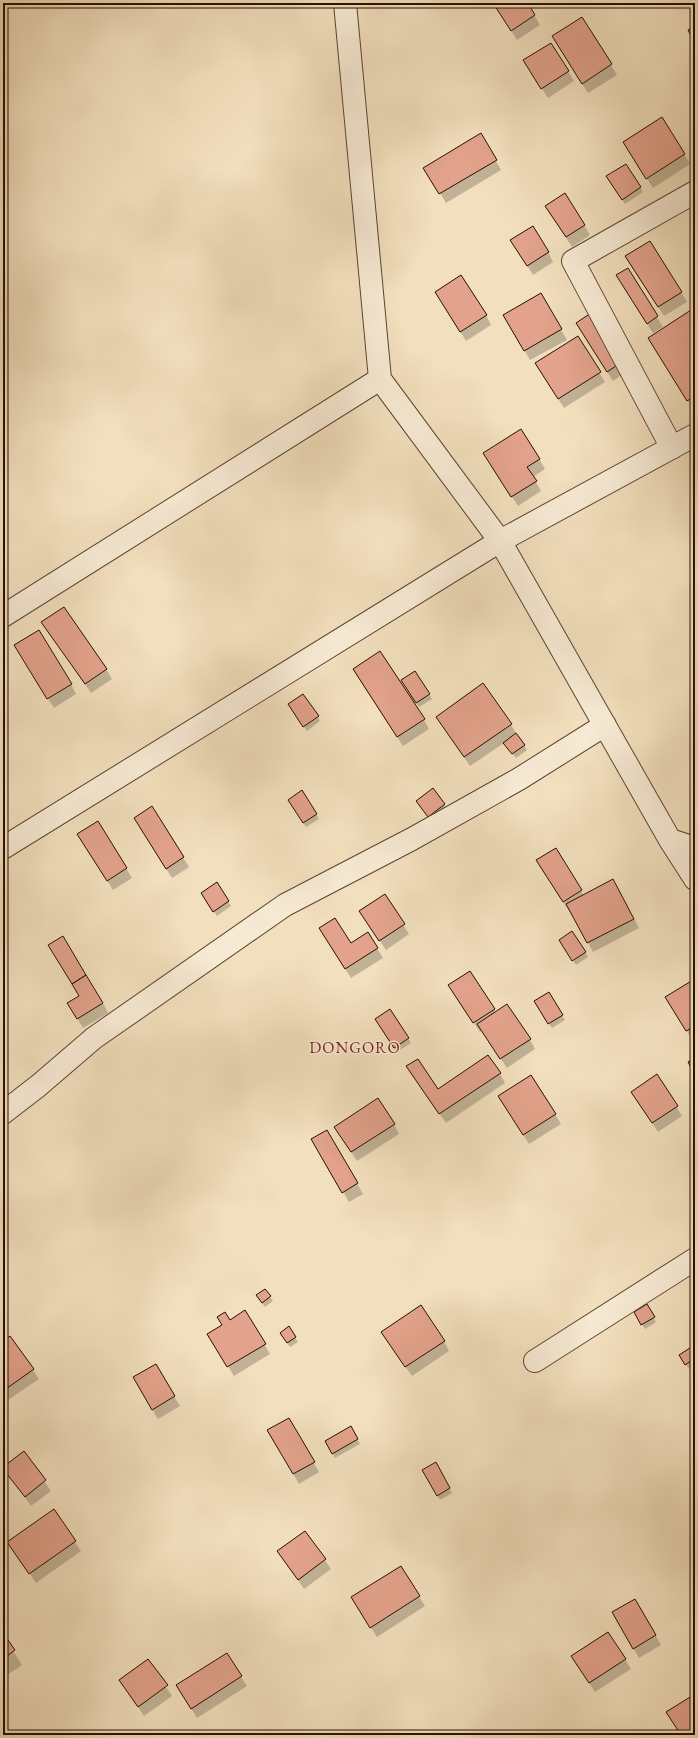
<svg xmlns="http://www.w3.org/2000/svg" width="698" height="1738" font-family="'EB Garamond',serif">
<rect width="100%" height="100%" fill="#f2dfbd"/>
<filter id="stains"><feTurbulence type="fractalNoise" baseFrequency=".005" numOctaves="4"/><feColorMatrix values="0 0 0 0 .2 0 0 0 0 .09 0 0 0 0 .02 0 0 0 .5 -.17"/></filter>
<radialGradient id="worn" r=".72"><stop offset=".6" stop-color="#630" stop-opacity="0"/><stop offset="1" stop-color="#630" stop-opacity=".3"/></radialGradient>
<path fill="#0003" d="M 494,3 L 527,3 L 540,25 L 517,40 Z
M 582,18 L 617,75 L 588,93 L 558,46 Z
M 551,44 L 574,81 L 548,98 L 530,70 Z
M 662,118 L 690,164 L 653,188 L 630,152 Z
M 481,135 L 501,170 L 446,203 L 425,168 Z
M 626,165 L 643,192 L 625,204 L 610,181 Z
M 565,194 L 590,235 L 572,247 L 552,216 Z
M 517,250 L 548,252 L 553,262 L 533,275 Z
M 632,266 L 681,292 L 687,302 L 664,316 Z
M 627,269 L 663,327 L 653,333 L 623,285 Z
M 541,294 L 567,340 L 530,360 L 504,315 Z
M 442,302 L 486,315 L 491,325 L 466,341 Z
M 695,318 L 695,412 L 657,353 Z
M 582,332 L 626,372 L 613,381 Z
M 577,337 L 605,382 L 564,408 L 542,373 Z
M 539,459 L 545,469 L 533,477 L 541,491 L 518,506 L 490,463 Z
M 43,623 L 106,669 L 112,679 L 91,693 Z
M 21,655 L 71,684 L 76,694 L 54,708 Z
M 359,679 L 424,720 L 429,729 L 403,746 Z
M 405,685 L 429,694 L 432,699 L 419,707 Z
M 292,709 L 318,717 L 320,721 L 307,731 Z
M 437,717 L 511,725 L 527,750 L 516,758 L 504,743 L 470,766 Z
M 433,789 L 447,809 L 432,821 L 417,802 Z
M 289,800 L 316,814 L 319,819 L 306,827 Z
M 152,808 L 189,867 L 172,878 L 140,828 Z
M 98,823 L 132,878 L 113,890 L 84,844 Z
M 555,849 L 584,896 L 619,890 L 639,928 L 593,952 L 571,910 L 569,911 L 543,870 Z
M 216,884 L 231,906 L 217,916 L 205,898 Z
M 385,895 L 409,934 L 386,950 L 366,921 Z
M 326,938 L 351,944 L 377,948 L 383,958 L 351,978 Z
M 563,945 L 585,952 L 588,957 L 576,965 Z
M 695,985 L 695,1045 L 667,997 Z
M 548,993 L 565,1020 L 552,1028 L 535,1002 Z
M 455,995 L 494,1009 L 496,1013 L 530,1040 L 535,1049 L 507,1068 L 482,1030 L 480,1032 Z
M 103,1003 L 108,1013 L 83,1028 L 74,1013 Z
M 390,1011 L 411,1043 L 397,1052 L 379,1024 Z
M 500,1074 L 505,1083 L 446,1123 L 413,1076 L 438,1090 Z
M 657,1076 L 682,1116 L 658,1132 L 638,1102 Z
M 505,1106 L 555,1114 L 561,1124 L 529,1144 Z
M 394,1124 L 399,1134 L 357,1161 L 341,1137 Z
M 327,1131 L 363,1194 L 349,1202 L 312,1139 Z
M 270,1297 L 273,1301 L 265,1307 L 260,1300 Z
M 647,1306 L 656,1322 L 645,1329 L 635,1313 Z
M 245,1312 L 270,1354 L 234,1376 L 208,1334 Z
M 289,1328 L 298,1342 L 290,1347 L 281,1333 Z
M 444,1341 L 449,1351 L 412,1376 L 388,1342 Z
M 3,1342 L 33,1370 L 39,1379 L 5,1402 L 3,1399 Z
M 695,1356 L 695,1365 L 689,1369 L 683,1360 Z
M 155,1365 L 180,1406 L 158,1419 L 134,1378 Z
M 288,1419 L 319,1472 L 299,1484 L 269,1430 Z
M 351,1428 L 360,1444 L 335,1458 L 326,1441 Z
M 24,1453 L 51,1491 L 31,1506 L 4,1468 Z
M 435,1464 L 452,1493 L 440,1500 L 423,1470 Z
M 54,1511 L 81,1551 L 36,1583 L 8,1542 Z
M 305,1532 L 331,1569 L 304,1589 L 278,1551 Z
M 400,1567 L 425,1606 L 377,1637 L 358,1607 Z
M 635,1600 L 661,1645 L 639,1658 L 613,1613 Z
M 608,1633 L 631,1669 L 595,1692 L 578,1666 Z
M 3,1635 L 22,1665 L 3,1678 Z
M 226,1654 L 247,1686 L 197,1718 L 183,1695 Z
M 148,1660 L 172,1696 L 144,1716 L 120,1680 Z"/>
<path fill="#e2a28b" stroke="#290f00" d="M 493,3 L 528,3 L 535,15 L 511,31 Z
M 582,17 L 612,64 L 582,84 L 552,36 Z
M 695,26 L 695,39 L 693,40 L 688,30 Z
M 551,43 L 569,71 L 541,89 L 523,60 Z
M 662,117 L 685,154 L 646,179 L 623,142 Z
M 481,133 L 497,160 L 439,194 L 423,168 Z
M 626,164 L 641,187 L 622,200 L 606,176 Z
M 565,193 L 585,225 L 566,237 L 545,206 Z
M 533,226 L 549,252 L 527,266 L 510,240 Z
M 650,241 L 682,292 L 658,307 L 625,256 Z
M 628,268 L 658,316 L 647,324 L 616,275 Z
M 461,275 L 487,315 L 460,332 L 435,292 Z
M 541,293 L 562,329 L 524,351 L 503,315 Z
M 691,310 L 695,316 L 695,396 L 687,401 L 648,338 Z
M 591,313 L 622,362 L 607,372 L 576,323 Z
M 578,336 L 601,372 L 558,399 L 535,363 Z
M 521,429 L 540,459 L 527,467 L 537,481 L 511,497 L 483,453 Z
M 64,607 L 107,669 L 85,684 L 41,622 Z
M 39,630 L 72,684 L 47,699 L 14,645 Z
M 380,651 L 425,719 L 397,737 L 353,669 Z
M 415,671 L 430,694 L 416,703 L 401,680 Z
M 483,683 L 512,724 L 464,757 L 436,717 Z
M 303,694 L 319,716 L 303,727 L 288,704 Z
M 516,733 L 525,745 L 512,754 L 503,743 Z
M 433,788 L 445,804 L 428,817 L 416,801 Z
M 302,790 L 317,814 L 303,823 L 288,800 Z
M 152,806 L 184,857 L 166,869 L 134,818 Z
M 98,821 L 127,868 L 107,881 L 77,834 Z
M 556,848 L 582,890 L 563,902 L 536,860 Z
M 613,879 L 634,919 L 587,943 L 566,904 Z
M 217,882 L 229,901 L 213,912 L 201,893 Z
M 385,894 L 405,924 L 379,941 L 359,911 Z
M 335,918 L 351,943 L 368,932 L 378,948 L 345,969 L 319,928 Z
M 572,931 L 586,952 L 572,961 L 559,940 Z
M 63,936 L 86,975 L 72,984 L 48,945 Z
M 470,971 L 495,1009 L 473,1023 L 448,985 Z
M 86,975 L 103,1003 L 77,1019 L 67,1003 L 79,996 L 72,984 Z
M 693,980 L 695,983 L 695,1026 L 686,1031 L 665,997 Z
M 549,992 L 563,1015 L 548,1024 L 534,1001 Z
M 507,1004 L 531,1039 L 500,1059 L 477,1024 Z
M 390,1009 L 409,1038 L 394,1048 L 375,1019 Z
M 695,1035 L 695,1047 L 690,1038 Z
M 488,1055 L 501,1073 L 439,1114 L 406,1066 L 418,1059 L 438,1089 Z
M 695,1058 L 695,1075 L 688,1062 Z
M 657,1074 L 678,1106 L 652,1123 L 631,1092 Z
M 531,1075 L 556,1114 L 523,1135 L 498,1096 Z
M 378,1098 L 395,1124 L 351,1152 L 334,1127 Z
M 327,1130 L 358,1183 L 342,1193 L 311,1139 Z
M 265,1289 L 271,1296 L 262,1303 L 256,1295 Z
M 647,1304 L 655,1317 L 641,1325 L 634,1312 Z
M 421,1305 L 445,1341 L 405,1367 L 381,1332 Z
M 245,1310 L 266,1344 L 227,1367 L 207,1334 L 222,1325 L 217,1317 L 225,1312 L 230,1320 Z
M 289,1326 L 296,1337 L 287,1343 L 280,1333 Z
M 10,1336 L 34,1369 L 3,1391 L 3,1341 Z
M 690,1348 L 695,1355 L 695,1358 L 685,1365 L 679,1355 Z
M 156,1364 L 175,1396 L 152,1410 L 133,1377 Z
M 289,1418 L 315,1462 L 293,1474 L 267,1430 Z
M 351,1426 L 358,1439 L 332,1454 L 325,1441 Z
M 24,1451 L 46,1480 L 25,1497 L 3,1469 L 3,1467 Z
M 436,1462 L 450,1488 L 437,1496 L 422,1470 Z
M 54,1509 L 76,1541 L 29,1574 L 7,1542 Z
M 305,1531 L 326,1559 L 298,1580 L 277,1551 Z
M 401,1566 L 420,1596 L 370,1628 L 351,1597 Z
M 635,1599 L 656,1635 L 633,1649 L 612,1612 Z
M 608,1632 L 626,1659 L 589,1683 L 571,1656 Z
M 3,1633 L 15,1650 L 3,1659 Z
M 227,1653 L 242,1676 L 191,1709 L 176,1685 Z
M 148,1659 L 168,1685 L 138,1707 L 119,1680 Z
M 695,1694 L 695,1735 L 681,1735 L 666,1712 Z"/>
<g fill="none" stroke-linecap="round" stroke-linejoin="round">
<defs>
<path id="minor" d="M 345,3 L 380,379
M 672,448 L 573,261 L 695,192
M 3,616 L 380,379 L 500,541 L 670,840 L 695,879
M 670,840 L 695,848
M 3,848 L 500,541 L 695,435
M 3,1113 L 38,1086 L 94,1038 L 285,905 L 412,839 L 519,779 L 605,725
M 535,1361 L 695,1259"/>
</defs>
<use href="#minor" stroke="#5b432f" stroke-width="24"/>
<use href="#minor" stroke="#f7ead4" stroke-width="22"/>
</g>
<g text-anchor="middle" stroke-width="3" stroke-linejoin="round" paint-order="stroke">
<g font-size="16" letter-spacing="1" fill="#7a1f14" stroke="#f7ead4">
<text x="355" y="1053">DONGORO</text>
</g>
</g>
<rect width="698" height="1738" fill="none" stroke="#f2dfbd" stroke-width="16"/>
<rect x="4" y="4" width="690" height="1730" fill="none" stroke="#290f00" stroke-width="2"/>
<rect x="8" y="8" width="682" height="1722" fill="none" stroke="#290f00"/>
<rect width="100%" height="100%" filter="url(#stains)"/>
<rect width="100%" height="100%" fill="url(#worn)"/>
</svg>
